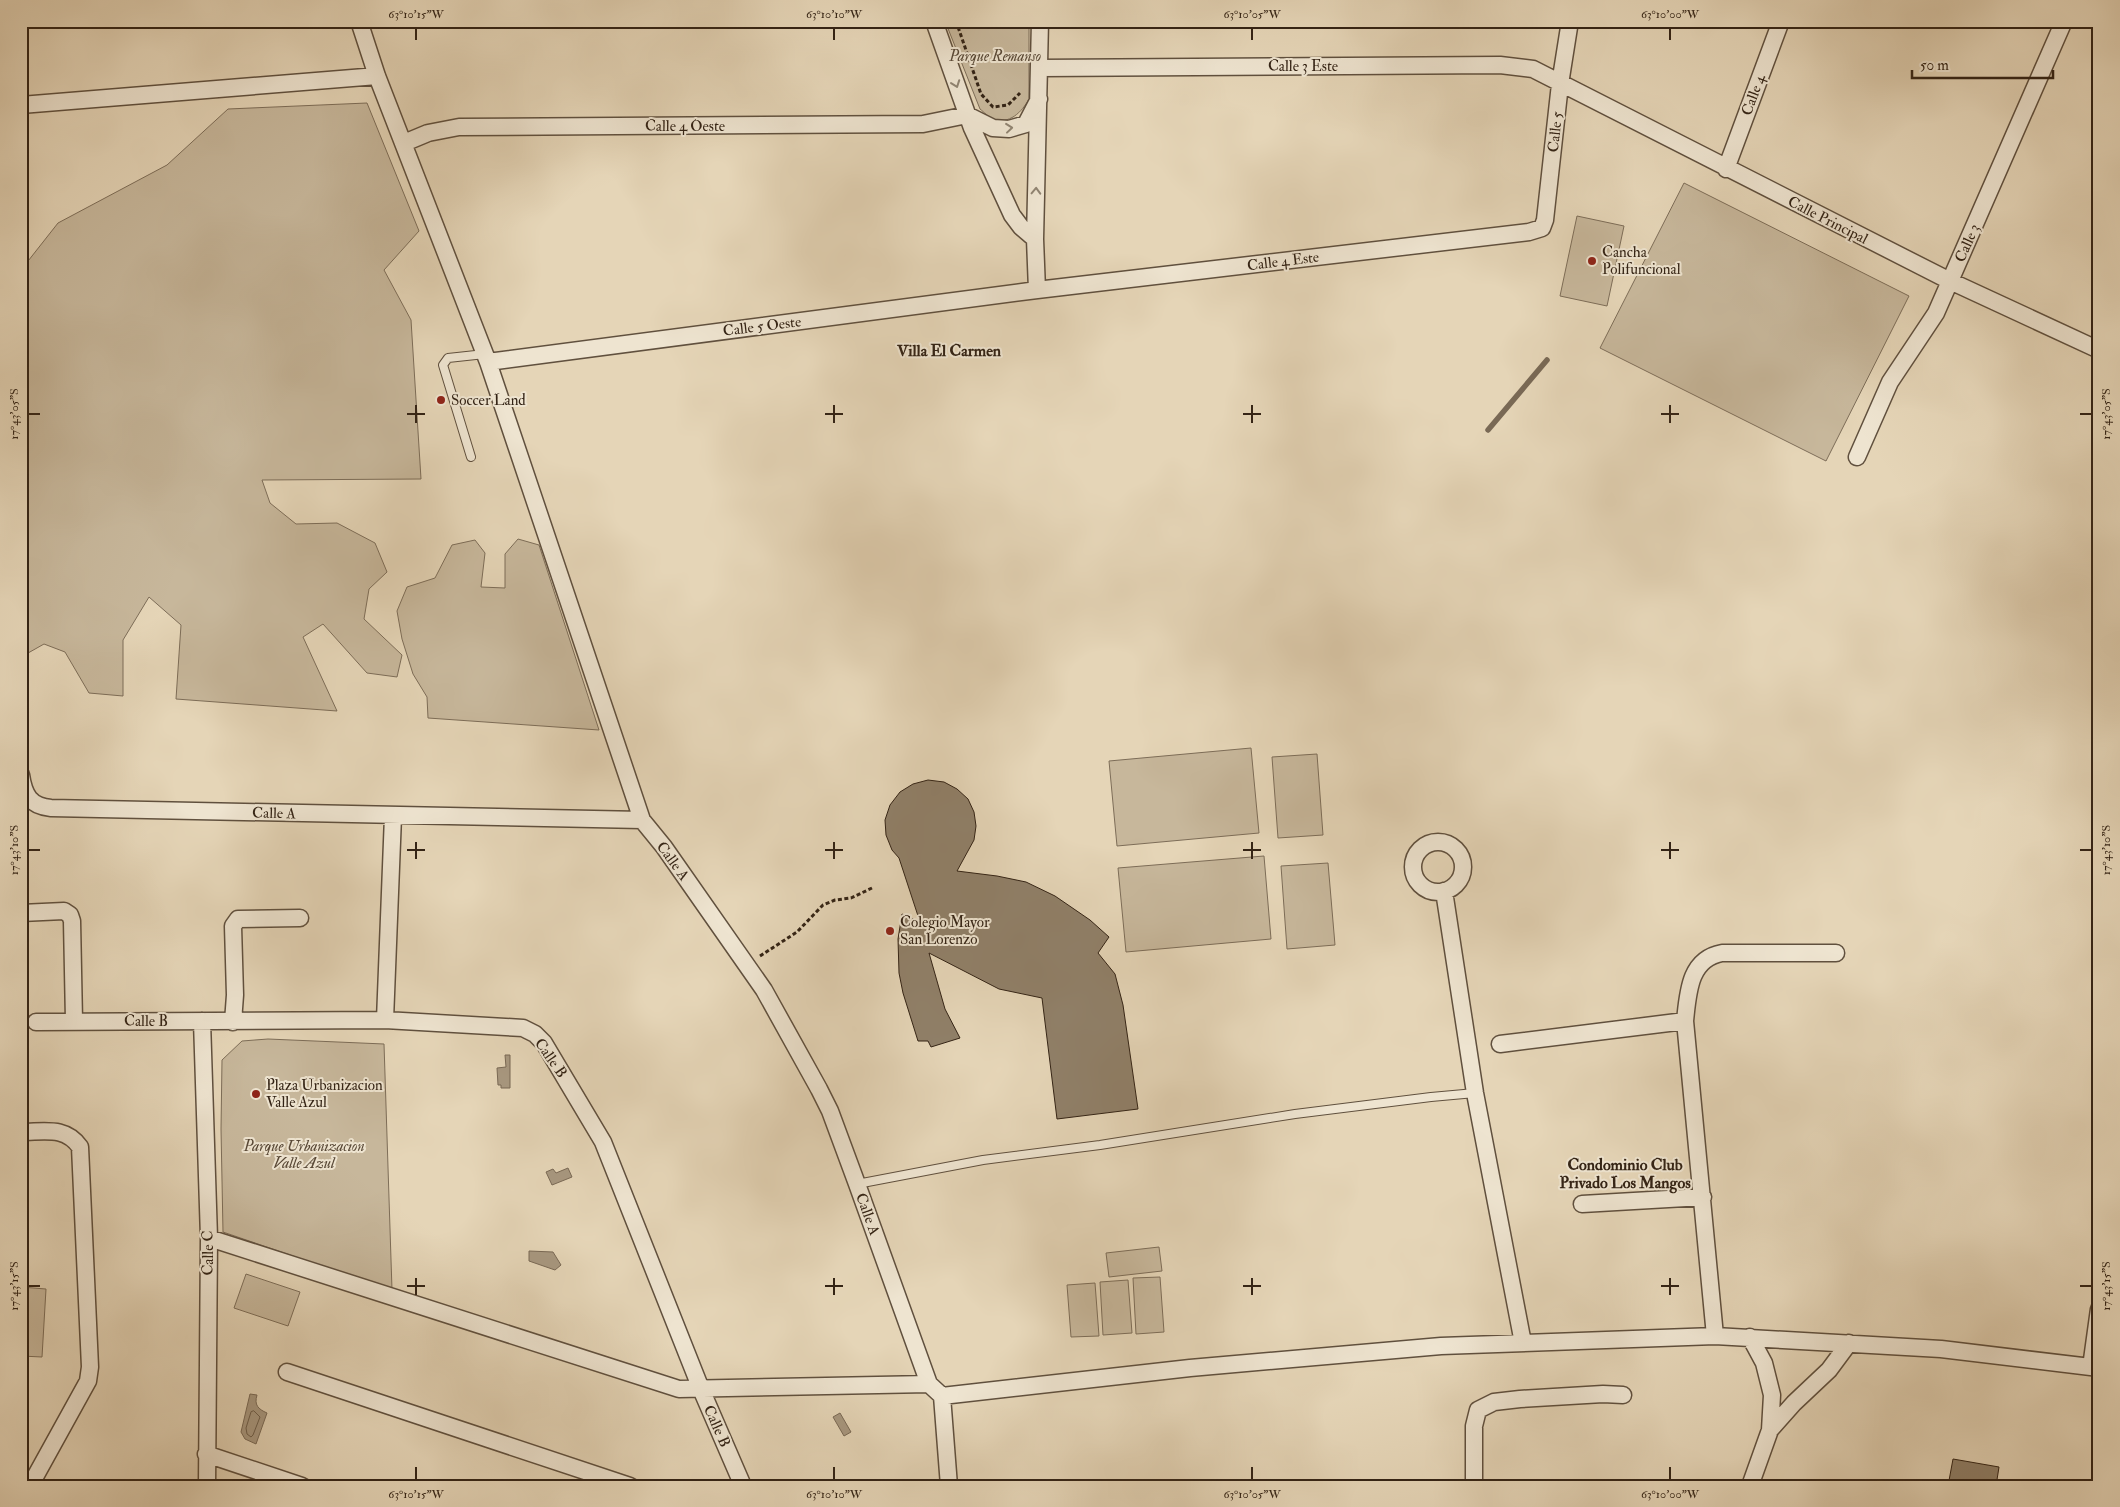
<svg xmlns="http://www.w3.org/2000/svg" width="2120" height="1507" font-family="'IM FELL Double Pica',serif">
<rect width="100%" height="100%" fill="#e5d5b7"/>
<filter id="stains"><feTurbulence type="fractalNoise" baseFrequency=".004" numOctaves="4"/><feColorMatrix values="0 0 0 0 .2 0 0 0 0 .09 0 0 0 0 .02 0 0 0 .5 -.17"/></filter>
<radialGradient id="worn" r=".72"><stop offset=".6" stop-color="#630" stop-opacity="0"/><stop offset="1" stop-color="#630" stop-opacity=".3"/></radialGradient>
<path fill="#c7b79b" stroke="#7d6d58" d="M 945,21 L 1029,21 L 1029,99 C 1022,112 1009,125 993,119 C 989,118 984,112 980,109 Z
M 367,103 L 419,231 L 384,270 L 411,320 L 421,479 L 262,480 L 270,503 L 296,524 L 337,523 L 375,543 L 387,572 L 369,589 L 364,619 L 402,655 L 397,677 L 367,673 L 323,624 L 303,637 L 337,711 L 176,699 L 181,625 L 149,597 L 123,640 L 123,696 L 89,693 L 65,652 L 44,644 L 21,657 L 21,270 L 58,223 L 167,165 L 228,109 Z
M 1684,183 L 1909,296 L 1826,461 L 1600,348 Z
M 1577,216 L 1624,226 L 1607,306 L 1560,296 Z
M 518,539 L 539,545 L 599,730 L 428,718 L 427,697 L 413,674 L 402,639 L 397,611 L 407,587 L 435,578 L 452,545 L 475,540 L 485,553 L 481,587 L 505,588 L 505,554 Z
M 1251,748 L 1259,833 L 1117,846 L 1109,761 Z
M 1317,754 L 1323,835 L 1278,838 L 1272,757 Z
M 1264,856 L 1271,939 L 1126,952 L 1118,868 Z
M 1328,863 L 1335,945 L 1287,949 L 1281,866 Z
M 268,1039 L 384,1044 L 392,1290 L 223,1232 L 221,1129 L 222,1060 L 242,1041 Z
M 1159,1247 L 1162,1271 L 1109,1277 L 1106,1253 Z
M 246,1274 L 300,1292 L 288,1326 L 234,1308 Z
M 1160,1277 L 1164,1332 L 1136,1334 L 1133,1278 Z
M 1128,1280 L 1132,1333 L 1103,1335 L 1100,1282 Z
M 1095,1283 L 1099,1336 L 1071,1337 L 1067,1285 Z
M 21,1287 L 46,1289 L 42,1357 L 21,1356 Z"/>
<path fill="#a89880" stroke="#796955" d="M 505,1055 L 510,1055 L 510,1088 L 501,1088 L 501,1085 L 498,1085 L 497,1068 L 506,1067 Z
M 568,1168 L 572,1177 L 552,1185 L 546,1172 L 553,1169 L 556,1173 Z
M 529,1251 L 553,1252 L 561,1265 L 555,1270 L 529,1261 Z
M 250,1394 L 257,1395 C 254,1405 258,1409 267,1413 L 256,1444 L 245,1439 L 241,1432 Z
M 840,1413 L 851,1432 L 844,1436 L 833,1417 Z"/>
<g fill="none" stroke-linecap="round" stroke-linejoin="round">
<path stroke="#6e5e4a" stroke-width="1" d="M 254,1411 L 260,1417 L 253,1435 L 251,1437 L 247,1434 L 246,1428 L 251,1412 Z"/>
<path stroke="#796955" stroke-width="5.5" d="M 1488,430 L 1547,360"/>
</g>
<path fill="#908069" stroke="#332315" d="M 928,780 L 944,782 L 957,789 L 968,799 L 974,812 L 976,826 L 974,840 L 957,871 L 997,876 L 1026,882 L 1055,896 L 1090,920 L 1109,937 L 1098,953 L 1115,974 L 1123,1005 L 1138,1109 L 1057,1119 L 1042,998 L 999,989 L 929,953 L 945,1009 L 960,1038 L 931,1047 L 928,1041 L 918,1041 L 903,993 L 899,973 L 898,939 L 902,914 L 920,922 L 899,858 L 892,850 L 886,835 L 885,820 L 890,805 L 900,792 L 913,784 Z
M 1953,1459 L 1999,1467 L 1996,1486 L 1948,1486 Z"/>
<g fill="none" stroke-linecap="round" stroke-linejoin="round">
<defs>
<path id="lane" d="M 471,457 L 443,365 L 448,358 L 485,354
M 857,1184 L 983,1160 L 1100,1145 L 1295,1114 L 1431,1097 L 1475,1093"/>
<path id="street" d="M 359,21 L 377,76 L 488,362 L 642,820 L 664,847 L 764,990 L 819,1089 L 830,1111 L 857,1184 L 929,1384 L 942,1396 L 949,1486
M 934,21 L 972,128 L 1012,215 L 1021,227 L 1035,239
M 1041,68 L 1500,65 L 1533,69 L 1950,281 L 2099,350
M 21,105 L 377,76
M 404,143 L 428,133 L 459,127 L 923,124 L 967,115 L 993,128 L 1009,129 L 1026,124 L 1039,99
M 1726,169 L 1781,21
M 1037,290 L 1035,239 L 1040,21
M 488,362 L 1037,290 L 1529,232 L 1542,228 L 1545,220 L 1560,84 L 1570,21
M 1857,457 L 1890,382 L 1936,313 L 2064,21
M 21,775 C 24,795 30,806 51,808 L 642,820
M1413 867a25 25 0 1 1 50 0a25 25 0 1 1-50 0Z
M 1444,891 L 1475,1093 L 1523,1343
M 21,913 L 64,911 L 70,915 L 72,921 L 74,1021
M 385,1020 L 393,816
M 202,1021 L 209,1238 L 207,1486
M 36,1022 L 385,1020 L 523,1028 L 535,1034 L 544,1043 L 603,1142 L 701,1389 L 743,1486
M 233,1022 L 235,995 L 233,926 L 238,919 L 300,918
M 1500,1044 L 1685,1021
M 21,1132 C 45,1132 65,1126 80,1147 L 90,1367 L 88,1381 L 30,1486
M 1582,1204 L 1703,1197
M 209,1238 L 679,1389 L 929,1384
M 1715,1336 L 1685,1021 C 1688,993 1689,959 1722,953 L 1836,953
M 1750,1337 L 1764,1363 L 1772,1395 L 1770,1430
M 2091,1367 L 2099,1309
M 287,1372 L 630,1486
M 942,1396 L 1190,1368 L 1441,1346 L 1715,1336 L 1941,1349 L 2099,1368
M 206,1454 L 302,1486
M 1474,1486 L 1474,1426 L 1478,1410 L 1494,1402 L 1520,1399 L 1603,1394 L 1623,1395
M 1750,1486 L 1770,1430 L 1794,1403 L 1829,1370 L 1849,1343"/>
</defs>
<use href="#lane" stroke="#60503e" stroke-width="10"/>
<use href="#street" stroke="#60503e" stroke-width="19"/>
<path stroke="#332315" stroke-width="3" stroke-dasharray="4 2.5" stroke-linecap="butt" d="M 956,21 L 981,94 L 993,107 L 1008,105 L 1020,93
M 760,956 L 797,932 L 823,905 L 835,900 L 851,898 L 872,888
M 1401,1486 L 1406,1481"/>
<use href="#lane" stroke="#eee4d0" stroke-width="8"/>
<use href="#street" stroke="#eee4d0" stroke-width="16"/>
</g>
<defs><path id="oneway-chevron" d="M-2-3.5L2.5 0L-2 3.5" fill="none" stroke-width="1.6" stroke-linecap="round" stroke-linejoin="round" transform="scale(1.25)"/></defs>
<g stroke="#908472">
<use href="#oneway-chevron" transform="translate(956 84) rotate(70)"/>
<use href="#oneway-chevron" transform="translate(1009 128) rotate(-6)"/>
<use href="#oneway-chevron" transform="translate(1036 191) rotate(-88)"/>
</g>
<path fill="none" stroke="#332315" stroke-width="2" d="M 416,28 L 416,40M 834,28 L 834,40M 1252,28 L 1252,40M 1670,28 L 1670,40M 416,405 L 416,423M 834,405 L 834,423M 1252,405 L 1252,423M 1670,405 L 1670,423M 28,414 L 40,414M 407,414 L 425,414M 825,414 L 843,414M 1243,414 L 1261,414M 1661,414 L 1679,414M 2080,414 L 2092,414M 416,842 L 416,859M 834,842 L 834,859M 1252,842 L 1252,859M 1670,842 L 1670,859M 28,850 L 40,850M 407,850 L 425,850M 825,850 L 843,850M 1243,850 L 1261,850M 1661,850 L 1679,850M 2080,850 L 2092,850M 416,1278 L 416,1295M 834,1278 L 834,1295M 1252,1278 L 1252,1295M 1670,1278 L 1670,1295M 28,1286 L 40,1286M 407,1286 L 425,1286M 825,1286 L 843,1286M 1243,1286 L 1261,1286M 1661,1286 L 1679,1286M 2080,1286 L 2092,1286M 416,1467 L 416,1480M 834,1467 L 834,1480M 1252,1467 L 1252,1480M 1670,1467 L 1670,1480"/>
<g fill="#8f2418" stroke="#eee4d0" stroke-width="2">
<circle cx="1592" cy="261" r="5"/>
<circle cx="441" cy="400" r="5"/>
<circle cx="890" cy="931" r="5"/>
<circle cx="256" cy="1094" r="5"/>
</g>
<g text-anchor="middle" stroke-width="4" stroke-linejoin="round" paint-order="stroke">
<g font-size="15" font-style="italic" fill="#584836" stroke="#eee4d0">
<text x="995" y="61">Parque Remanso</text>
<text x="304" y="1151">Parque Urbanizacion<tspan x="304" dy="17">Valle Azul</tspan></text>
</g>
<g font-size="15" fill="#332315" stroke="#eee4d0">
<text x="1303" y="71">Calle 3 Este</text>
<text transform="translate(1753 95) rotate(-70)" y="5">Calle 4</text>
<text x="685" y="131">Calle 4 Oeste</text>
<text transform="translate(1555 132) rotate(-84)" y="5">Calle 5</text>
<text transform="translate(1828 220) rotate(27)" y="5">Calle Principal</text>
<text transform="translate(1967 243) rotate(-66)" y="5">Calle 3</text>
<text transform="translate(1283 261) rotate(-7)" y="5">Calle 4 Este</text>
<text transform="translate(762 326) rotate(-7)" y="5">Calle 5 Oeste</text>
<text transform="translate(274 813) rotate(1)" y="5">Calle A</text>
<text transform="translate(673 861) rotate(54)" y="5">Calle A</text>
<text x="146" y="1026">Calle B</text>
<text transform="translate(551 1058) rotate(55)" y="5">Calle B</text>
<text transform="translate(868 1214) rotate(70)" y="5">Calle A</text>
<text transform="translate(208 1253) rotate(-90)" y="5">Calle C</text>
<text transform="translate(717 1426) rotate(66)" y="5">Calle B</text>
</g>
<g font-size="15" fill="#332315" stroke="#eee4d0" text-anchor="start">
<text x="1602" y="257">Cancha<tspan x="1602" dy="17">Polifuncional</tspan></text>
<text x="451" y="405">Soccer Land</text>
<text x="900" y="927">Colegio Mayor<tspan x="900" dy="17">San Lorenzo</tspan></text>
<text x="266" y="1090">Plaza Urbanizacion<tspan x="266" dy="17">Valle Azul</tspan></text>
</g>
<g font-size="16" font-weight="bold" fill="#332315" stroke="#eee4d0">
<text x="949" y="356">Villa El Carmen</text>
<text x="1625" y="1170">Condominio Club<tspan x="1625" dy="18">Privado Los Mangos</tspan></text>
</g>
</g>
<rect width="2120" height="1507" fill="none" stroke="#e5d5b7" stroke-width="55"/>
<path d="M1912 70v8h141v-8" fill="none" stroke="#332315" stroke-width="2.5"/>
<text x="1920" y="70" font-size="15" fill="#332315" stroke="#eee4d0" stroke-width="4" paint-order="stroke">50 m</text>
<rect x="28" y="28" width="2064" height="1452" fill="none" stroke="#332315" stroke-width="2"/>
<g font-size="12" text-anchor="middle" fill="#332315">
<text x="416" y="18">63°10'15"W</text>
<text x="834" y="18">63°10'10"W</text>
<text x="1252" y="18">63°10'05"W</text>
<text x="1670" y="18">63°10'00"W</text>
<text transform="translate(14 414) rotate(-90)" y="4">17°43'05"S</text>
<text transform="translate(2106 414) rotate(-90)" y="4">17°43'05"S</text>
<text transform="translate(14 850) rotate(-90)" y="4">17°43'10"S</text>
<text transform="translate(2106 850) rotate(-90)" y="4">17°43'10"S</text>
<text transform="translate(14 1286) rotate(-90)" y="4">17°43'15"S</text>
<text transform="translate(2106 1286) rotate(-90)" y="4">17°43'15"S</text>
<text x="416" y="1498">63°10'15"W</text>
<text x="834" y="1498">63°10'10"W</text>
<text x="1252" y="1498">63°10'05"W</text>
<text x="1670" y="1498">63°10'00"W</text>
</g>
<rect width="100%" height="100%" filter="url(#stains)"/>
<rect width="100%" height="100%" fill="url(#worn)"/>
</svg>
